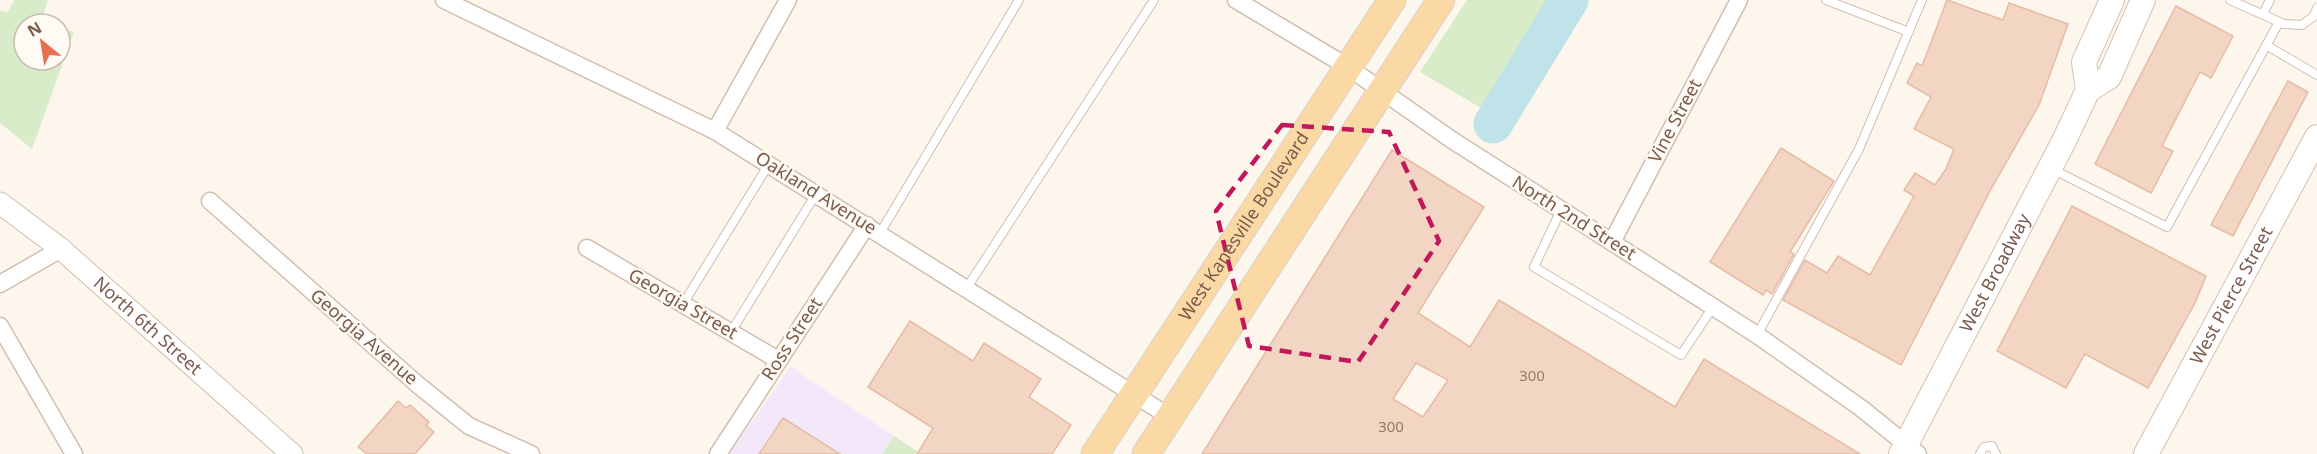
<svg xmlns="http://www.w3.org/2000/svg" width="2317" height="454" font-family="'Noto Sans',sans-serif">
<rect width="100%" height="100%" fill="#fdf6ec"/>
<path fill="#f3e8fa" d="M 791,366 L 801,374 L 921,454 L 729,454 Z"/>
<path fill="#d8ecc9" d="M 14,0 L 48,0 L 41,21 L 49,24 L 24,24 L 24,60 L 60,60 L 60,28 L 74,32 L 32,149 L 0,123 L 0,10 L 7,13 Z
M 1467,0 L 1579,0 L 1508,124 L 1420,72 Z
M 894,436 L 921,454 L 882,454 Z"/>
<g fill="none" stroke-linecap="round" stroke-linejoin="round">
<path stroke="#bfe3e8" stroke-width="39" d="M 1493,124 L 1569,0"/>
</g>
<path fill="#f3d5c3" stroke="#e6bba3" stroke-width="1.5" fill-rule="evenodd" d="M 1947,0 L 2003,20 L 2009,3 L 2068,24 L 2039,105 L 1990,191 L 1901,365 L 1783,300 L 1805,260 L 1827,273 L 1838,256 L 1870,275 L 1914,196 L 1904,190 L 1915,173 L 1935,185 L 1946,169 L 1954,149 L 1914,129 L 1931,97 L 1907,83 L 1917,63 L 1922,66 Z
M 2176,6 L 2233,36 L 2211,78 L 2200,72 L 2162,146 L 2173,151 L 2151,193 L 2095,164 Z
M 2288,81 L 2308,92 L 2233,236 L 2211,225 Z
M 1781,148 L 1834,181 L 1790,252 L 1794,254 L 1772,294 L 1766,290 L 1763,295 L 1710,262 Z
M 1392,150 L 1484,207 L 1418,313 L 1470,347 L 1499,300 L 1675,407 L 1704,359 L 1860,454 L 1202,454 ZM 1416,363 L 1448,380 L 1423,417 L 1393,399 Z
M 2072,206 L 2206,276 L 2195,303 L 2148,388 L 2085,354 L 2066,388 L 1997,351 Z
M 910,321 L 973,361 L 984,343 L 1041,379 L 1029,397 L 1071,425 L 1052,454 L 917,454 L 933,428 L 868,387 Z
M 398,401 L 406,408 L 410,405 L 429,422 L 426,425 L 434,432 L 415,454 L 367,454 L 358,447 Z
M 783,418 L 840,454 L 759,454 Z"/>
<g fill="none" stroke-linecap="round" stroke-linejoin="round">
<defs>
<path id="service" d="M 1826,0 L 1909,32
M 2230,0 L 2284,24 L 2302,25 L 2314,16 L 2317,8
M 2263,14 L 2270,0
M 2266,45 L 2317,75
M 2052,169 L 2167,227 L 2279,22
M 1561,210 L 1534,267 L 1681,355 L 1713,307
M 880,233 L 1019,0
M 966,289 L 1154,0
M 683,304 L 769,164
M 731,332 L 816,194
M 1757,335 L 1859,149 L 1922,0
M 1980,454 L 1984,447 L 1992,446 L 1996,454"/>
<path id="minor" d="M 444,0 L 715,131 L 1170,417
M 1236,0 L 1348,67 L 1452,140 L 1757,335 L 1861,408 L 1918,454
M 715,131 L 788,0
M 210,201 L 417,384 L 469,426 L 531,454
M 1612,242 L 1739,0
M 587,248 L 778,360
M 0,284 L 61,249
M 0,326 L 74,454
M 718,454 L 867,225"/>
<g id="tertiary">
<path id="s1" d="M 0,203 L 61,249 L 292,454"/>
</g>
<g id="secondary">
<path d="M 2088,90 L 2084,62 L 2112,0"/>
<path id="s2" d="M 1901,454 L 2064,141 L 2088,90 L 2109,77 L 2143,0"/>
<path id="s3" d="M 2146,454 L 2317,137"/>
</g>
<g id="primary">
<path id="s4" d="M 1095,454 L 1392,0"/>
<path d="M 1146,454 L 1441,0"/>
</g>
</defs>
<use href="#service" stroke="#d1beb0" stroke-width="10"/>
<use href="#minor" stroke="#d1beb0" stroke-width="19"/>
<use href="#tertiary" stroke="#d1beb0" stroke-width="23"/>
<use href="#secondary" stroke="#d6c0b0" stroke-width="26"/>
<use href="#primary" stroke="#dad1cd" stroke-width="29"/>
<use href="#service" stroke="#fff" stroke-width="8"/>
<use href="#minor" stroke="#fff" stroke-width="16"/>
<use href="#tertiary" stroke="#fff" stroke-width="21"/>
<use href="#secondary" stroke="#fff" stroke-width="24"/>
<use href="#primary" stroke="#fbd9a5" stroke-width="27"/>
</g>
<path fill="none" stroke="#c2185b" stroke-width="4.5" stroke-dasharray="12 8" stroke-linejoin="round" d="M 1282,125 L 1389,132 L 1439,241 L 1358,362 L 1249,346 L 1216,211 Z"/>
<g text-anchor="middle" stroke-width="4.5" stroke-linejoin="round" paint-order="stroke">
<g font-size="15" fill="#987a6a">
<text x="1532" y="381">300</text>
<text x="1391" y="432">300</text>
</g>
<g font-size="18" fill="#7a5c4d" stroke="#fffaf3">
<text transform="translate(1675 121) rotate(-62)" y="6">Vine Street</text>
<text transform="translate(816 193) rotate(32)" y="6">Oakland Avenue</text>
<text transform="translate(1574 218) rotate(32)" y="6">North 2nd Street</text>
<text dy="6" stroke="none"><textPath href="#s4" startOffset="272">West Kanesville Boulevard</textPath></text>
<text dy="6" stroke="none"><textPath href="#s2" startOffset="204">West Broadway</textPath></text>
<text dy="6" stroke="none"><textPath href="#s3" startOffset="180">West Pierce Street</textPath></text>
<text transform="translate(683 304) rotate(30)" y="6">Georgia Street</text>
<text dy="6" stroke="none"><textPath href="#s1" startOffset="192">North 6th Street</textPath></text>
<text transform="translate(364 337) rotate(41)" y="6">Georgia Avenue</text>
<text transform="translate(792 339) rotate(-57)" y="6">Ross Street</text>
</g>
</g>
<g transform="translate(42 42) rotate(330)"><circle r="28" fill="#fffaf3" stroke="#cabbb1" stroke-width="1.5"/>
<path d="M0-4.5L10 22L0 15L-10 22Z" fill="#e76f51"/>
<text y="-9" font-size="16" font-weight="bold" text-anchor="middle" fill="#7a5c4d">N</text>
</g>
</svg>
